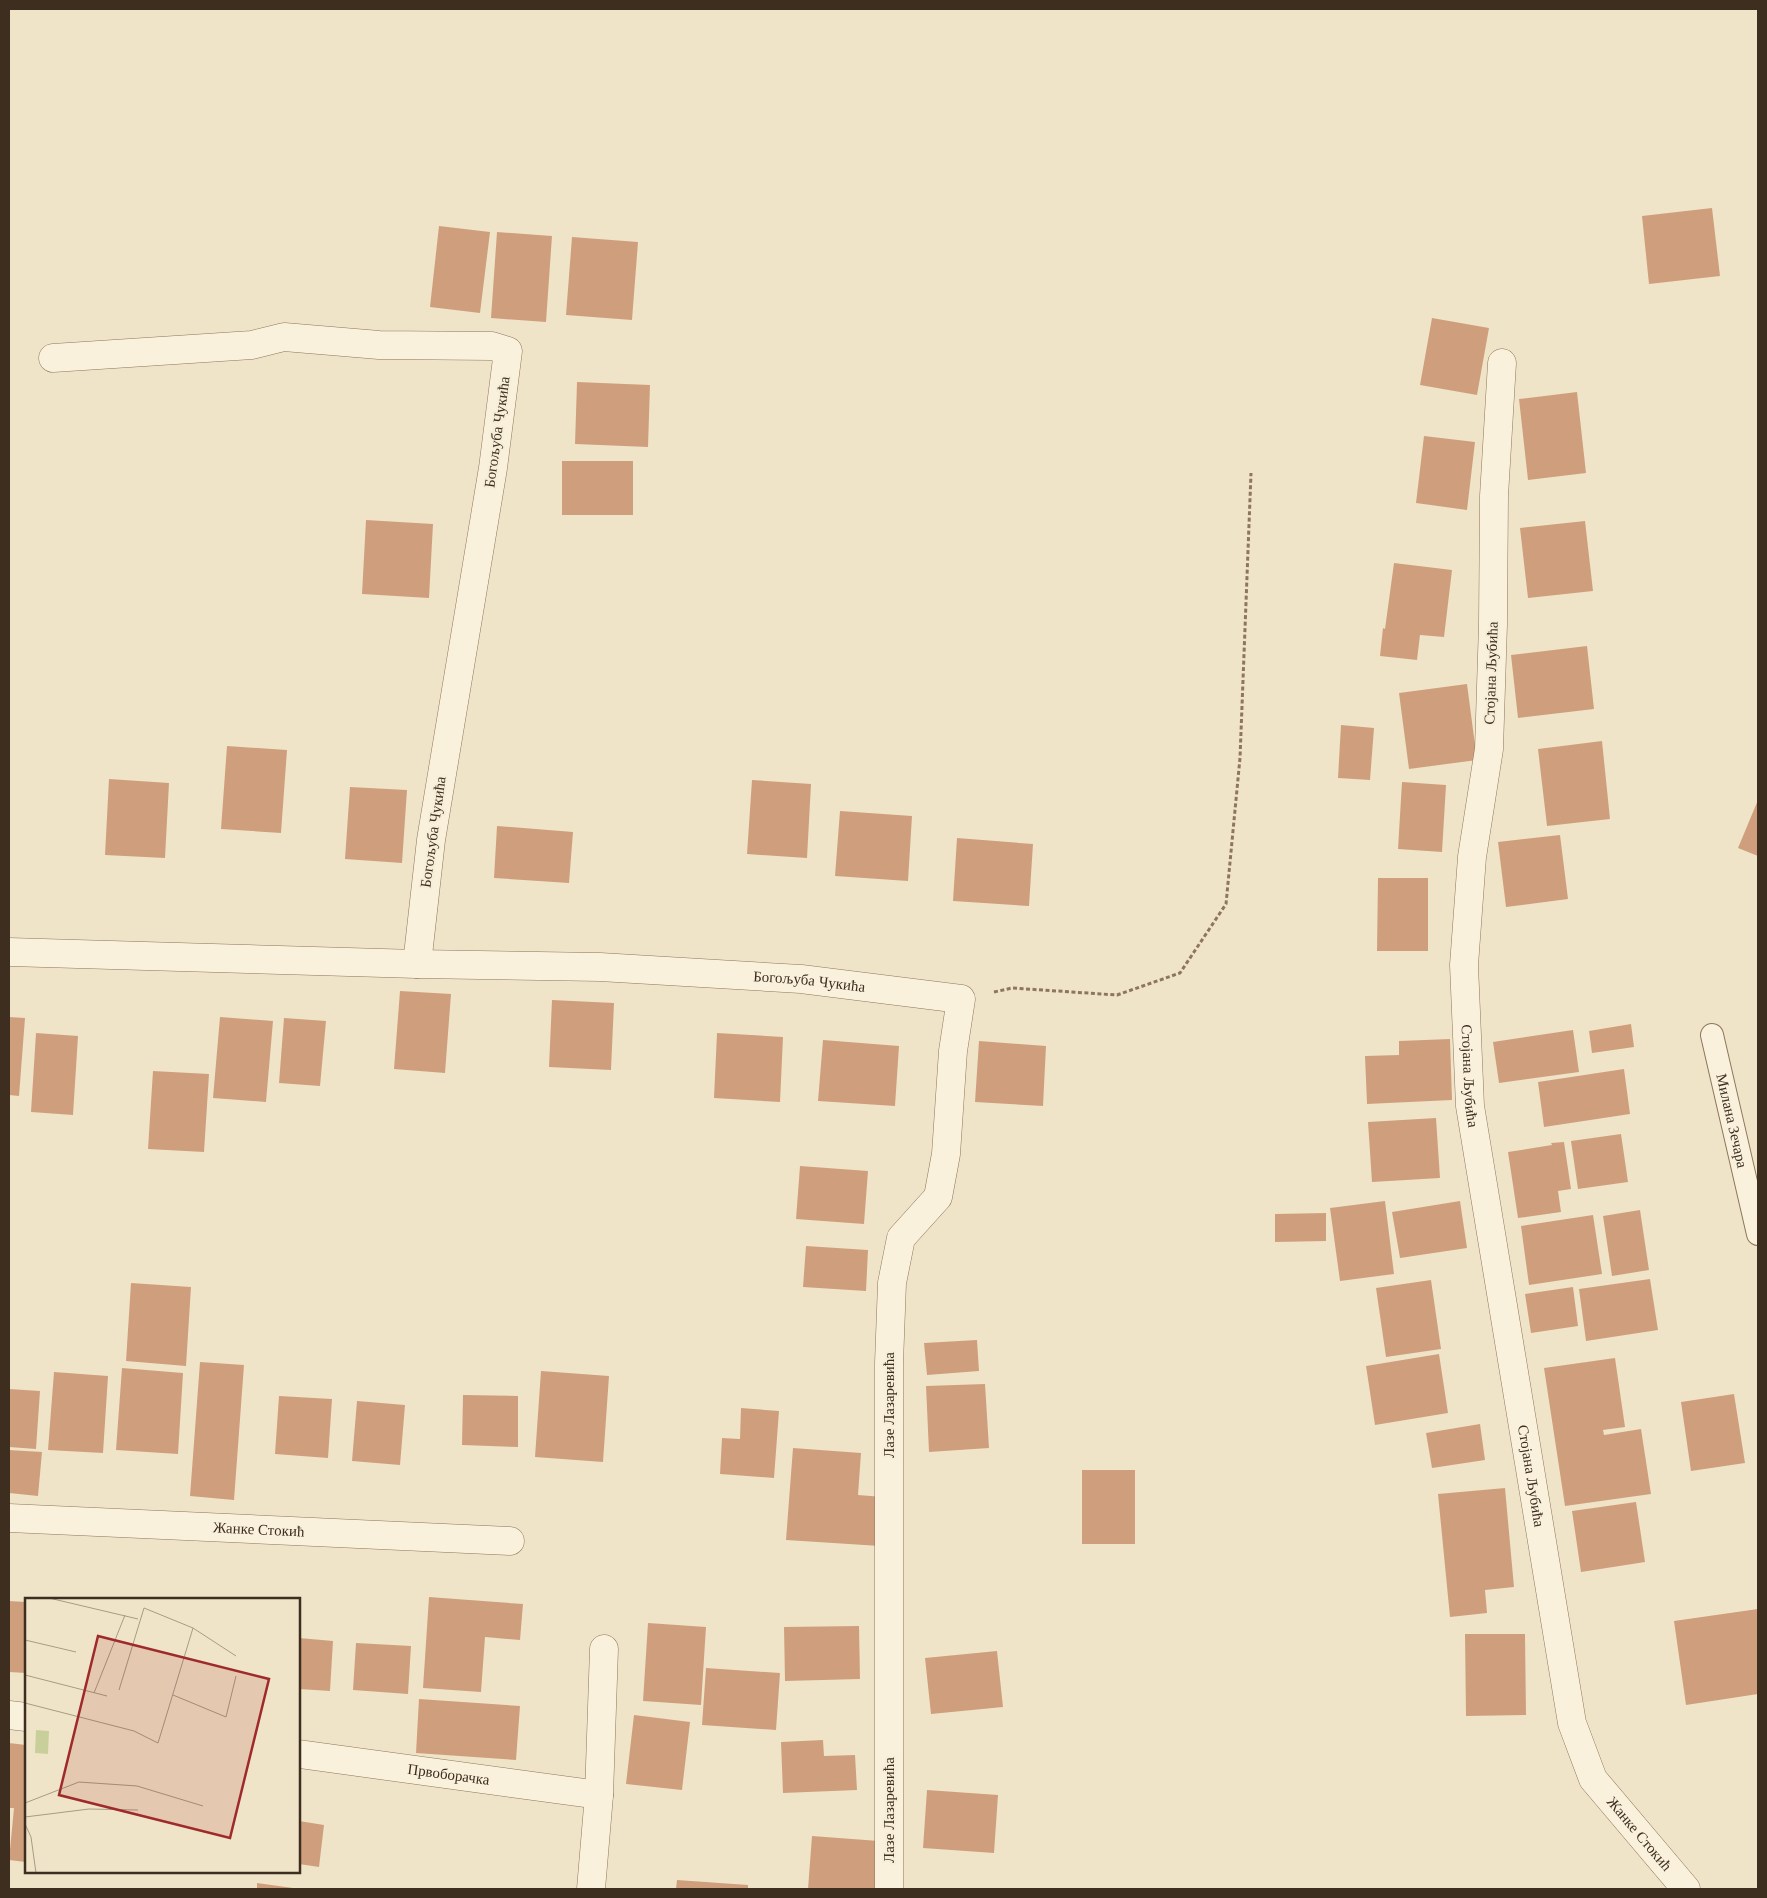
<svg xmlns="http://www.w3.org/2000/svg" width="1767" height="1898" font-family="Georgia,serif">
<rect width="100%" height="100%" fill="#f0e4c8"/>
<path fill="#cf9f7d" d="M 1712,208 L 1720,276 L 1649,284 L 1642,216 Z
M 439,226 L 490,232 L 480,313 L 430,307 Z
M 497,232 L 552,236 L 546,322 L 491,318 Z
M 572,237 L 638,242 L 632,320 L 566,315 Z
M 1432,318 L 1489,328 L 1477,395 L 1420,385 Z
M 577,382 L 650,385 L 648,447 L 575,444 Z
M 1577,392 L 1586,473 L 1528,480 L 1519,399 Z
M 1424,436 L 1475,442 L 1467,510 L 1416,503 Z
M 562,461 L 633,461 L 633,515 L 562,515 Z
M 366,520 L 433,524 L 429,598 L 362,594 Z
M 1585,521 L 1593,591 L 1528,598 L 1520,528 Z
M 1394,563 L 1452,570 L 1444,637 L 1420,635 L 1417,660 L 1380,656 L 1383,628 L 1385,629 Z
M 1587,646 L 1594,709 L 1518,718 L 1511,655 Z
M 1467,684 L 1477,760 L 1409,769 L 1399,693 Z
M 1341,725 L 1374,728 L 1370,780 L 1338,778 Z
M 1602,741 L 1610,819 L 1547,826 L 1538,749 Z
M 227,746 L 287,750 L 281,833 L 221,829 Z
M 109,779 L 169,783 L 165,858 L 105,855 Z
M 752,780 L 811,784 L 807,858 L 747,854 Z
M 1402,782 L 1446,785 L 1442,852 L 1398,849 Z
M 350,787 L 407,790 L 402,863 L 345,859 Z
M 1758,800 L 1758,856 L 1738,848 Z
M 840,811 L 912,816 L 908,881 L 835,876 Z
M 497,826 L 573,832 L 569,883 L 494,878 Z
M 1560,835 L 1568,899 L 1506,907 L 1498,842 Z
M 957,838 L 1033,844 L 1029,906 L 953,901 Z
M 1378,878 L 1428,878 L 1428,951 L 1377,951 Z
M 400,991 L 451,994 L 445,1073 L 394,1069 Z
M 552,1000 L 614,1003 L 611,1070 L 549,1067 Z
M 9,1017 L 25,1018 L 19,1096 L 9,1095 Z
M 220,1017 L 273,1021 L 266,1102 L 213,1098 Z
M 284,1018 L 326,1021 L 320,1086 L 279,1083 Z
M 1631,1024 L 1634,1047 L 1592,1053 L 1589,1031 Z
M 1573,1030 L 1579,1072 L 1499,1083 L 1493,1042 Z
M 36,1033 L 78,1036 L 73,1115 L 31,1112 Z
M 717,1033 L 783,1037 L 780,1102 L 714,1098 Z
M 1450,1039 L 1452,1100 L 1367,1104 L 1365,1056 L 1399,1055 L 1399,1041 Z
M 823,1040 L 899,1046 L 895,1106 L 818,1101 Z
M 979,1041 L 1046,1046 L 1043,1106 L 975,1102 Z
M 1624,1069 L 1630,1114 L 1544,1127 L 1538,1082 Z
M 153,1071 L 209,1074 L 204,1152 L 148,1149 Z
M 1436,1118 L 1440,1178 L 1372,1182 L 1368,1122 Z
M 1621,1134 L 1628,1182 L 1578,1189 L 1571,1141 Z
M 1564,1142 L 1571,1189 L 1558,1191 L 1561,1212 L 1518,1218 L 1508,1152 L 1552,1145 L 1551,1143 Z
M 800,1166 L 868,1171 L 864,1224 L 796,1219 Z
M 1385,1201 L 1394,1274 L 1340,1281 L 1330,1208 Z
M 1460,1201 L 1467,1248 L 1400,1258 L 1392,1212 Z
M 1640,1210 L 1649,1270 L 1612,1276 L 1603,1216 Z
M 1326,1213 L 1326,1241 L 1275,1242 L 1275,1214 Z
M 1593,1215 L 1602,1274 L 1529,1285 L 1521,1226 Z
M 806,1246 L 868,1250 L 866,1291 L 803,1287 Z
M 1650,1279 L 1658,1330 L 1586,1341 L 1579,1289 Z
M 1431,1280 L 1441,1349 L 1386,1357 L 1376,1288 Z
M 131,1283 L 191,1287 L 186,1366 L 126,1361 Z
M 1573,1287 L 1578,1326 L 1531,1333 L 1525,1294 Z
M 977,1340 L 979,1371 L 927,1375 L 924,1343 Z
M 1439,1354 L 1448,1413 L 1375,1425 L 1366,1366 Z
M 1615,1358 L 1625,1427 L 1603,1430 L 1604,1435 L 1641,1429 L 1651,1494 L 1565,1506 L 1544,1368 Z
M 200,1362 L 244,1365 L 234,1500 L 190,1496 Z
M 122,1368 L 183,1373 L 178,1454 L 116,1450 Z
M 541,1371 L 609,1376 L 603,1462 L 535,1457 Z
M 54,1372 L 108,1376 L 103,1453 L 48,1450 Z
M 985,1384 L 989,1448 L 929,1452 L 926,1386 Z
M 9,1389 L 40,1391 L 36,1449 L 9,1447 Z
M 1734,1394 L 1745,1463 L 1691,1471 L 1681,1402 Z
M 463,1395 L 518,1396 L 518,1447 L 462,1445 Z
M 279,1396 L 332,1399 L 328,1458 L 275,1454 Z
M 357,1401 L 405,1405 L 400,1465 L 352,1461 Z
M 741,1408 L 779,1411 L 774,1478 L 720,1474 L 722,1438 L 740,1439 Z
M 1480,1424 L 1485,1460 L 1432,1468 L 1426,1433 Z
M 793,1448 L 861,1453 L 858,1495 L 883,1497 L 880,1546 L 786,1540 Z
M 9,1450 L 42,1452 L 38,1496 L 9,1493 Z
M 1082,1470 L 1135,1470 L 1135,1544 L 1082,1544 Z
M 1505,1488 L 1514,1587 L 1485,1590 L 1487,1613 L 1450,1617 L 1438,1494 Z
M 1636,1502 L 1645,1562 L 1581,1572 L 1572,1511 Z
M 429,1597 L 523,1604 L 520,1640 L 485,1637 L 481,1692 L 423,1688 Z
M 9,1601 L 26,1602 L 26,1673 L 9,1672 Z
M 1758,1609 L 1758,1694 L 1686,1705 L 1674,1621 Z
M 648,1623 L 706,1627 L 701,1705 L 643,1701 Z
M 859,1626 L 860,1679 L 785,1681 L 784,1627 Z
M 1465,1634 L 1525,1634 L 1526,1715 L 1466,1716 Z
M 299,1638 L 333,1641 L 330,1691 L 299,1689 Z
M 356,1643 L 411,1646 L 408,1694 L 353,1690 Z
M 997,1651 L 1003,1707 L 931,1714 L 925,1658 Z
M 706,1668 L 780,1673 L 776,1730 L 702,1725 Z
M 419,1699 L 520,1706 L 516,1760 L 416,1753 Z
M 634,1715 L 690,1722 L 682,1790 L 626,1784 Z
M 823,1740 L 824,1756 L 855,1755 L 857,1790 L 783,1793 L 781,1742 Z
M 9,1743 L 26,1745 L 26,1862 L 9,1860 L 14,1808 L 9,1808 Z
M 927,1790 L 998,1795 L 994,1853 L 923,1848 Z
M 299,1821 L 324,1825 L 319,1867 L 299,1864 Z
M 812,1836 L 879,1841 L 876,1889 L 808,1889 Z
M 677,1880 L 748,1885 L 748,1889 L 676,1889 Z
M 257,1883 L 293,1888 L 293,1889 L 257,1889 Z"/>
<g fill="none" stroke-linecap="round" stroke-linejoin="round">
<defs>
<g id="lane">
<path id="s1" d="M 1712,1035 L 1758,1234"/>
</g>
<g id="street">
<path d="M 53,358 L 252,345 L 284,337 L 379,345 L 492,346 L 508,351 L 493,468 L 431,840 L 417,964"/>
<path id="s2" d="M 1502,363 L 1494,496 L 1493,624 L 1489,749 L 1472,857 L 1464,965 L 1470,1106 L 1572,1723 L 1593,1779 L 1686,1889"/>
<path id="s3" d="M 9,952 L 417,964 L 600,967 L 801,979 L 961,999 L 953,1051 L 946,1154 L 938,1197 L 901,1238 L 892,1283 L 889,1363 L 889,1889"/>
<path id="s4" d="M 9,1518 L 510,1541"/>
<path d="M 9,1715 L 26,1717"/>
<path id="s5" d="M 299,1754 L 599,1795"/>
<path d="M 591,1889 L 599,1795 L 604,1649"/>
</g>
</defs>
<use href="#lane" stroke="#8d765c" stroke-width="24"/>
<use href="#street" stroke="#8d765c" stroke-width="29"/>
<path stroke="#8d765c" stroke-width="3" stroke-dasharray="4 2.5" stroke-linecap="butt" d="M 994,992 L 1012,988 L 1117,995 L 1180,973 L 1226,904 L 1240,758 L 1251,473"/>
<use href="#lane" stroke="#faf1dc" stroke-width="22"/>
<use href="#street" stroke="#faf1dc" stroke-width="28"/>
</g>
<g text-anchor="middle" stroke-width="4.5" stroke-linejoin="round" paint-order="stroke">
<g font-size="15" fill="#3d2e20" stroke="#f7eed8">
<text transform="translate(497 432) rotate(-82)" y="5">Богољуба Чукића</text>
<text transform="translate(1491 673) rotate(-88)" y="5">Стојана Љубића</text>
<text transform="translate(433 832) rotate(-82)" y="5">Богољуба Чукића</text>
<text dy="5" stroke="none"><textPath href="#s3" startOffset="801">Богољуба Чукића</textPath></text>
<text dy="5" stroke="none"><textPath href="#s2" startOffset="715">Стојана Љубића</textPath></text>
<text dy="5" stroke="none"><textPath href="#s1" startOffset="88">Милана Зечара</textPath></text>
<text transform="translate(889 1405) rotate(-90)" y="5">Лазе Лазаревића</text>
<text dy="5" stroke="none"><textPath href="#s2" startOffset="1120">Стојана Љубића</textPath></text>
<text dy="5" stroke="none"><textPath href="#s4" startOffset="250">Жанке Стокић</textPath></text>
<text dy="5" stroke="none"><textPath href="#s5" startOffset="151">Првоборачка</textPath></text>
<text transform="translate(889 1810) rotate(-90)" y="5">Лазе Лазаревића</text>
<text dy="5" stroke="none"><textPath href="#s2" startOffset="1502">Жанке Стокић</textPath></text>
</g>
</g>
<g transform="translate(25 1598)">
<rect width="275" height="275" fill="#f0e4c8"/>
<path d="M 11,132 L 24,133 L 23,156 L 10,155 Z" fill="#c9cf9b"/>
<path fill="none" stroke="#a89b85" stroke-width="1" d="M 24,0 L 113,21M 0,42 L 51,54M 0,77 L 82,98M 94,92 L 119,10 L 168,30 L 211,58M 69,95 L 100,17M 148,97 L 201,119 L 211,78M 0,105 L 109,133 L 133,145 L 168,30M 0,205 L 54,184 L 112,188 L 178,208M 0,219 L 64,211 L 113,212M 0,226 L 6,239 L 11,275"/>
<path fill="#9e2a2b" fill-opacity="0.15" stroke="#9e2a2b" stroke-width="2.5" d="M 73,38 L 244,81 L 205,240 L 34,197 Z"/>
<rect width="275" height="275" fill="none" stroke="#3d2e20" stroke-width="2.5"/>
</g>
<rect width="1767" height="1898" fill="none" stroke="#3d2e20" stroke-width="20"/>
</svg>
